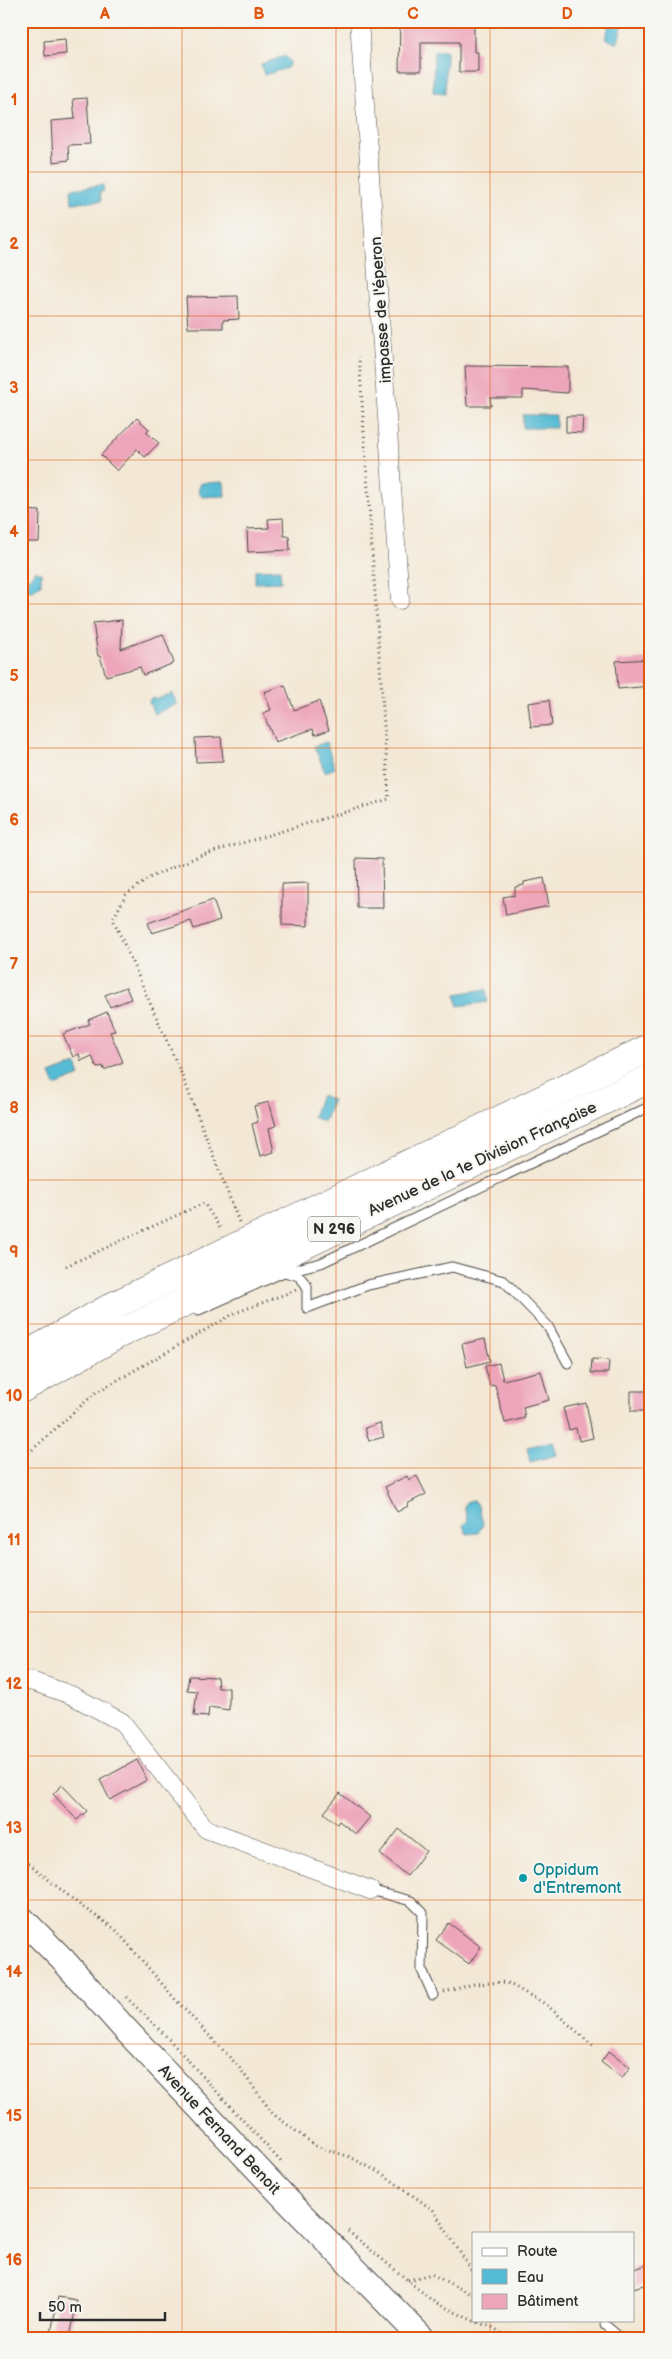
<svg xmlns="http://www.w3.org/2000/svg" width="672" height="2359" font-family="'Balsamiq Sans',sans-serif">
<rect width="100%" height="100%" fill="#f6f6f2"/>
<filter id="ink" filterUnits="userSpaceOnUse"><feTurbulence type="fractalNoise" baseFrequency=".02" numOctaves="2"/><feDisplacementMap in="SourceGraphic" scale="10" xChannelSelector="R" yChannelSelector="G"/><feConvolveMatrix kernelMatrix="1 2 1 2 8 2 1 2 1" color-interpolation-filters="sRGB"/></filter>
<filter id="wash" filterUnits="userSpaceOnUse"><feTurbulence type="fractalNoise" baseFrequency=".0096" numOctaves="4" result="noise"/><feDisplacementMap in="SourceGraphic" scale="20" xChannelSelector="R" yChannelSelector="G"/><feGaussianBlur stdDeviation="1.12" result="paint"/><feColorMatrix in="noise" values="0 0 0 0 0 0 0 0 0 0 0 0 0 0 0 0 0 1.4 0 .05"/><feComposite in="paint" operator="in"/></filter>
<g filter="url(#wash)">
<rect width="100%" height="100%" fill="#f3e8d5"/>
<path fill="#56bbd4" stroke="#407380" d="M 611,21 L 624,21 L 617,44 L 605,38 Z
M 434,51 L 446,51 L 445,93 L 433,92 Z
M 285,56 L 290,62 L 287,68 L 264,75 L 261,64 Z
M 103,185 L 104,191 L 100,192 L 101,201 L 72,203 L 71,189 Z
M 523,415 L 556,415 L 556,428 L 523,428 Z
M 224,482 L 225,496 L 202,497 L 198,492 L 201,483 Z
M 280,569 L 281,582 L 255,583 L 255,570 Z
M 35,570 L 41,573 L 41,584 L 33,590 L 21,589 L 21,580 L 30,578 Z
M 172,693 L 177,704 L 154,714 L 149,702 L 151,698 L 157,699 Z
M 326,742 L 335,768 L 325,772 L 314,746 Z
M 486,989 L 488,1002 L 458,1006 L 456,994 Z
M 76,1064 L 80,1076 L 55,1086 L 50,1074 Z
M 321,1095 L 333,1100 L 324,1122 L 313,1117 Z
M 553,1441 L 557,1455 L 530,1462 L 527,1447 Z
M 473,1500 L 479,1507 L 483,1524 L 478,1533 L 467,1534 L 463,1526 L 468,1520 L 464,1507 L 466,1502 Z"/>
<g id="blocks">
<path fill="#eda5bb" d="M 400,21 L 474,22 L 474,52 L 478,52 L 478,72 L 459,72 L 459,42 L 421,42 L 421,71 L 399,71 Z
M 65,39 L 66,54 L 45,56 L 44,41 Z
M 87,98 L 90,144 L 68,145 L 69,160 L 53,162 L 51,121 L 75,119 L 73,99 Z
M 238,296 L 239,319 L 223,320 L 223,328 L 188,328 L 186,297 Z
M 465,366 L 568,367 L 568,393 L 523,390 L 523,398 L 490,398 L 491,406 L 467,406 Z
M 566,416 L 583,416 L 582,433 L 566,432 Z
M 137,418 L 149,429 L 146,432 L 159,443 L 145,457 L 137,449 L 117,471 L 101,455 Z
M 21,510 L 40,511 L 39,542 L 21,542 Z
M 283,518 L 284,536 L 289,536 L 290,550 L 248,552 L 247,529 L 269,528 L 268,519 Z
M 122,620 L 121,649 L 163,634 L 174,663 L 143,675 L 140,667 L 106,676 L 100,656 L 98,656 L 93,623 Z
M 651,659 L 651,686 L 618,689 L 616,661 Z
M 285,685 L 294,710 L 319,701 L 329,730 L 315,735 L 313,729 L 275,742 L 263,713 L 271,710 L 264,692 Z
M 549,700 L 552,725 L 531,727 L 528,703 Z
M 221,737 L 223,761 L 196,762 L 195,738 Z
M 356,858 L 382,859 L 383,908 L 357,908 Z
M 544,878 L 549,906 L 506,915 L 503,897 L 515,895 L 515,887 L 524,885 L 524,882 Z
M 308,883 L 308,926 L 282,925 L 282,884 Z
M 213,900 L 220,920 L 194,929 L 191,921 L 152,933 L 148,923 Z
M 126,987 L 131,999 L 110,1007 L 105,995 Z
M 107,1012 L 115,1031 L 110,1032 L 123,1062 L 104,1070 L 103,1066 L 97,1068 L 92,1056 L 81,1061 L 79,1054 L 73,1057 L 63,1034 L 90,1024 L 88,1020 Z
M 269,1102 L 276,1126 L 269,1128 L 274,1152 L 260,1156 L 252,1124 L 258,1122 L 254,1106 Z
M 485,1339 L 490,1361 L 467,1367 L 462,1344 Z
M 592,1359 L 609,1360 L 608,1373 L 591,1373 Z
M 499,1363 L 503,1380 L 541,1371 L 549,1400 L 523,1407 L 525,1418 L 505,1423 L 495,1385 L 490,1386 L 485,1366 Z
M 631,1391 L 651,1391 L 651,1411 L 631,1411 Z
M 586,1403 L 593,1438 L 579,1441 L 576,1428 L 569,1430 L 563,1408 Z
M 380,1423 L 384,1437 L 369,1441 L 365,1428 Z
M 407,1476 L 409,1480 L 417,1476 L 426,1494 L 407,1504 L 408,1506 L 397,1512 L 385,1487 Z
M 189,1676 L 217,1677 L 218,1688 L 229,1688 L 229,1710 L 209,1707 L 208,1717 L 194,1716 L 197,1691 L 187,1690 Z
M 137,1760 L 147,1780 L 110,1800 L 100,1780 Z
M 62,1785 L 87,1811 L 77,1820 L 53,1794 Z
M 340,1793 L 370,1817 L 356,1834 L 339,1821 L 337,1824 L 324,1813 Z
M 399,1829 L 426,1851 L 407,1876 L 380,1854 Z
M 449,1923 L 481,1947 L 469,1964 L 436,1940 Z
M 609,2051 L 630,2067 L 622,2078 L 601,2062 Z
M 651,2264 L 651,2283 L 633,2288 L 633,2269 Z
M 58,2297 L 77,2300 L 70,2338 L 50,2338 Z"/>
</g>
</g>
<g filter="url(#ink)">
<use href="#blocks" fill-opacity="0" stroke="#494744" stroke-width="1"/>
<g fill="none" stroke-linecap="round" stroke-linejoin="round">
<defs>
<path id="lane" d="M 284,1272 L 299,1276 L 307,1286 L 307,1308 L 368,1285 L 452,1267 L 504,1281 L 547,1325 L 568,1363
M 199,1310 L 284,1272 L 321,1263 L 651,1106
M 370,1890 L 411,1901 L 423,1913 L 422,1970 L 433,1995
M 605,2325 L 620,2338"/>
<path id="street" d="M 359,21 L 400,600
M 21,1680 L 34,1682 L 71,1695 L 122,1722 L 206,1829 L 370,1890"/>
<path id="secondary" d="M 21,1918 L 63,1960 L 123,2027 L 288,2201 L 422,2338"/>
<path id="highway" d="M 21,1358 L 115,1305 L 651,1047
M 21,1389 L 115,1336 L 651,1078"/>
</defs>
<use href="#lane" stroke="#494744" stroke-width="11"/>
<use href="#street" stroke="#494744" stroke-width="19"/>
<use href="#secondary" stroke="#494744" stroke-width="27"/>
<use href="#highway" stroke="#494744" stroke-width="29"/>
<path stroke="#494744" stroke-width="3" stroke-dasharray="1 4" stroke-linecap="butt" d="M 239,1222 L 182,1075 L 113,919 L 126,895 L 149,878 L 199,856 L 389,799 L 359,357
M 66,1266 L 204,1203 L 222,1231
M 21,1460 L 95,1393 L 235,1313 L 296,1290
M 21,1857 L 81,1906 L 115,1929 L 175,1999 L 238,2066 L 273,2114 L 316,2146 L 350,2157 L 384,2175 L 433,2210 L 473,2273
M 444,1992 L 474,1984 L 506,1982 L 547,2005 L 593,2046
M 126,1997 L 164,2034 L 283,2164
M 348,2231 L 434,2302 L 476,2322 L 494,2328 L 508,2338
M 408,2280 L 431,2274 L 473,2295"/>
<use href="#lane" stroke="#fff" stroke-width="9"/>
<use href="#street" stroke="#fff" stroke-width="18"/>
<use href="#secondary" stroke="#fff" stroke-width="25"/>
<use href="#highway" stroke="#fff" stroke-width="28"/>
</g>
</g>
<path fill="none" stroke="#df570e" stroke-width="1" stroke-opacity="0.55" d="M 182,21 L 182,2338M 336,21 L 336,2338M 490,21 L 490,2233M 21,172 L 651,172M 21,316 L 651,316M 21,460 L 651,460M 21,604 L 651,604M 21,748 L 651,748M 21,892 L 651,892M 21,1036 L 651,1036M 21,1180 L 651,1180M 21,1324 L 651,1324M 21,1468 L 651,1468M 21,1612 L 651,1612M 21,1756 L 651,1756M 21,1900 L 651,1900M 21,2044 L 651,2044M 21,2188 L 651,2188M 490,2320 L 490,2338"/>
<circle fill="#0f9aa8" stroke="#f6f6f2" stroke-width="2" cx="523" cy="1878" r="5"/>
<g text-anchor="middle" stroke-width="4" stroke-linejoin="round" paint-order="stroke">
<rect fill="#f6f6f2" stroke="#686867" stroke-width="1" x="308" y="1216.5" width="52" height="25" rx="4"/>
<g font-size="15" font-weight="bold" fill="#2b2b2b">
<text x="334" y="1234">N 296</text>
</g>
<g font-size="16" fill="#2b2b2b" stroke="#f6f6f2">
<text transform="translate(380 310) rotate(-94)" y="6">impasse de l'éperon</text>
<text transform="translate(482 1158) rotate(-25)" y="6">Avenue de la 1e Division Française</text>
<text transform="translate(220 2129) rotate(47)" y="6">Avenue Fernand Benoit</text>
</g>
<g font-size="16" fill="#0d838f" stroke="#f6f6f2" text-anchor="start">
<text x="533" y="1875">Oppidum<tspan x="533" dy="18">d'Entremont</tspan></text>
</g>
</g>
<rect width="672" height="2359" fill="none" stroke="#f6f6f2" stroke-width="55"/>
<rect x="472" y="2232" width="162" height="90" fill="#f6f6f2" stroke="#a5a5a2"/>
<rect x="482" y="2248" width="25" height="8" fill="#ffffff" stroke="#a5a5a2"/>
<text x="517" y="2256" font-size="15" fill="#2b2b2b">Route</text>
<rect x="482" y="2269" width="25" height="15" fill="#56bbd4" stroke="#a5a5a2"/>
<text x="517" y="2282" font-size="15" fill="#2b2b2b">Eau</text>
<rect x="482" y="2294" width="25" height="15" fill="#eda5bb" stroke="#a5a5a2"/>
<text x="517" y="2306" font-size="15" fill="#2b2b2b">Bâtiment</text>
<path d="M40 2312v8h125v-8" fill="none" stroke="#2b2b2b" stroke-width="2.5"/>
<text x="48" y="2312" font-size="15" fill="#2b2b2b" stroke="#f6f6f2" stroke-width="4" paint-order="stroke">50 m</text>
<rect x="28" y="28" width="616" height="2304" fill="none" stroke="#df570e" stroke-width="2"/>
<g font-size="16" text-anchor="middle" font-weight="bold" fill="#df570e">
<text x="105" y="19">A</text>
<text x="259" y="19">B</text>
<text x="413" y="19">C</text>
<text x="567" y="19">D</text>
<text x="14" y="105">1</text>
<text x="14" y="249">2</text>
<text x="14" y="393">3</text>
<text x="14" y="537">4</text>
<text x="14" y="681">5</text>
<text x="14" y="825">6</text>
<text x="14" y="969">7</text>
<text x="14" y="1113">8</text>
<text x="14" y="1257">9</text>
<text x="14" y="1401">10</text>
<text x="14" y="1545">11</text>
<text x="14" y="1689">12</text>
<text x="14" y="1833">13</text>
<text x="14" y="1977">14</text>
<text x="14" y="2121">15</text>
<text x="14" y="2265">16</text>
</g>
</svg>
